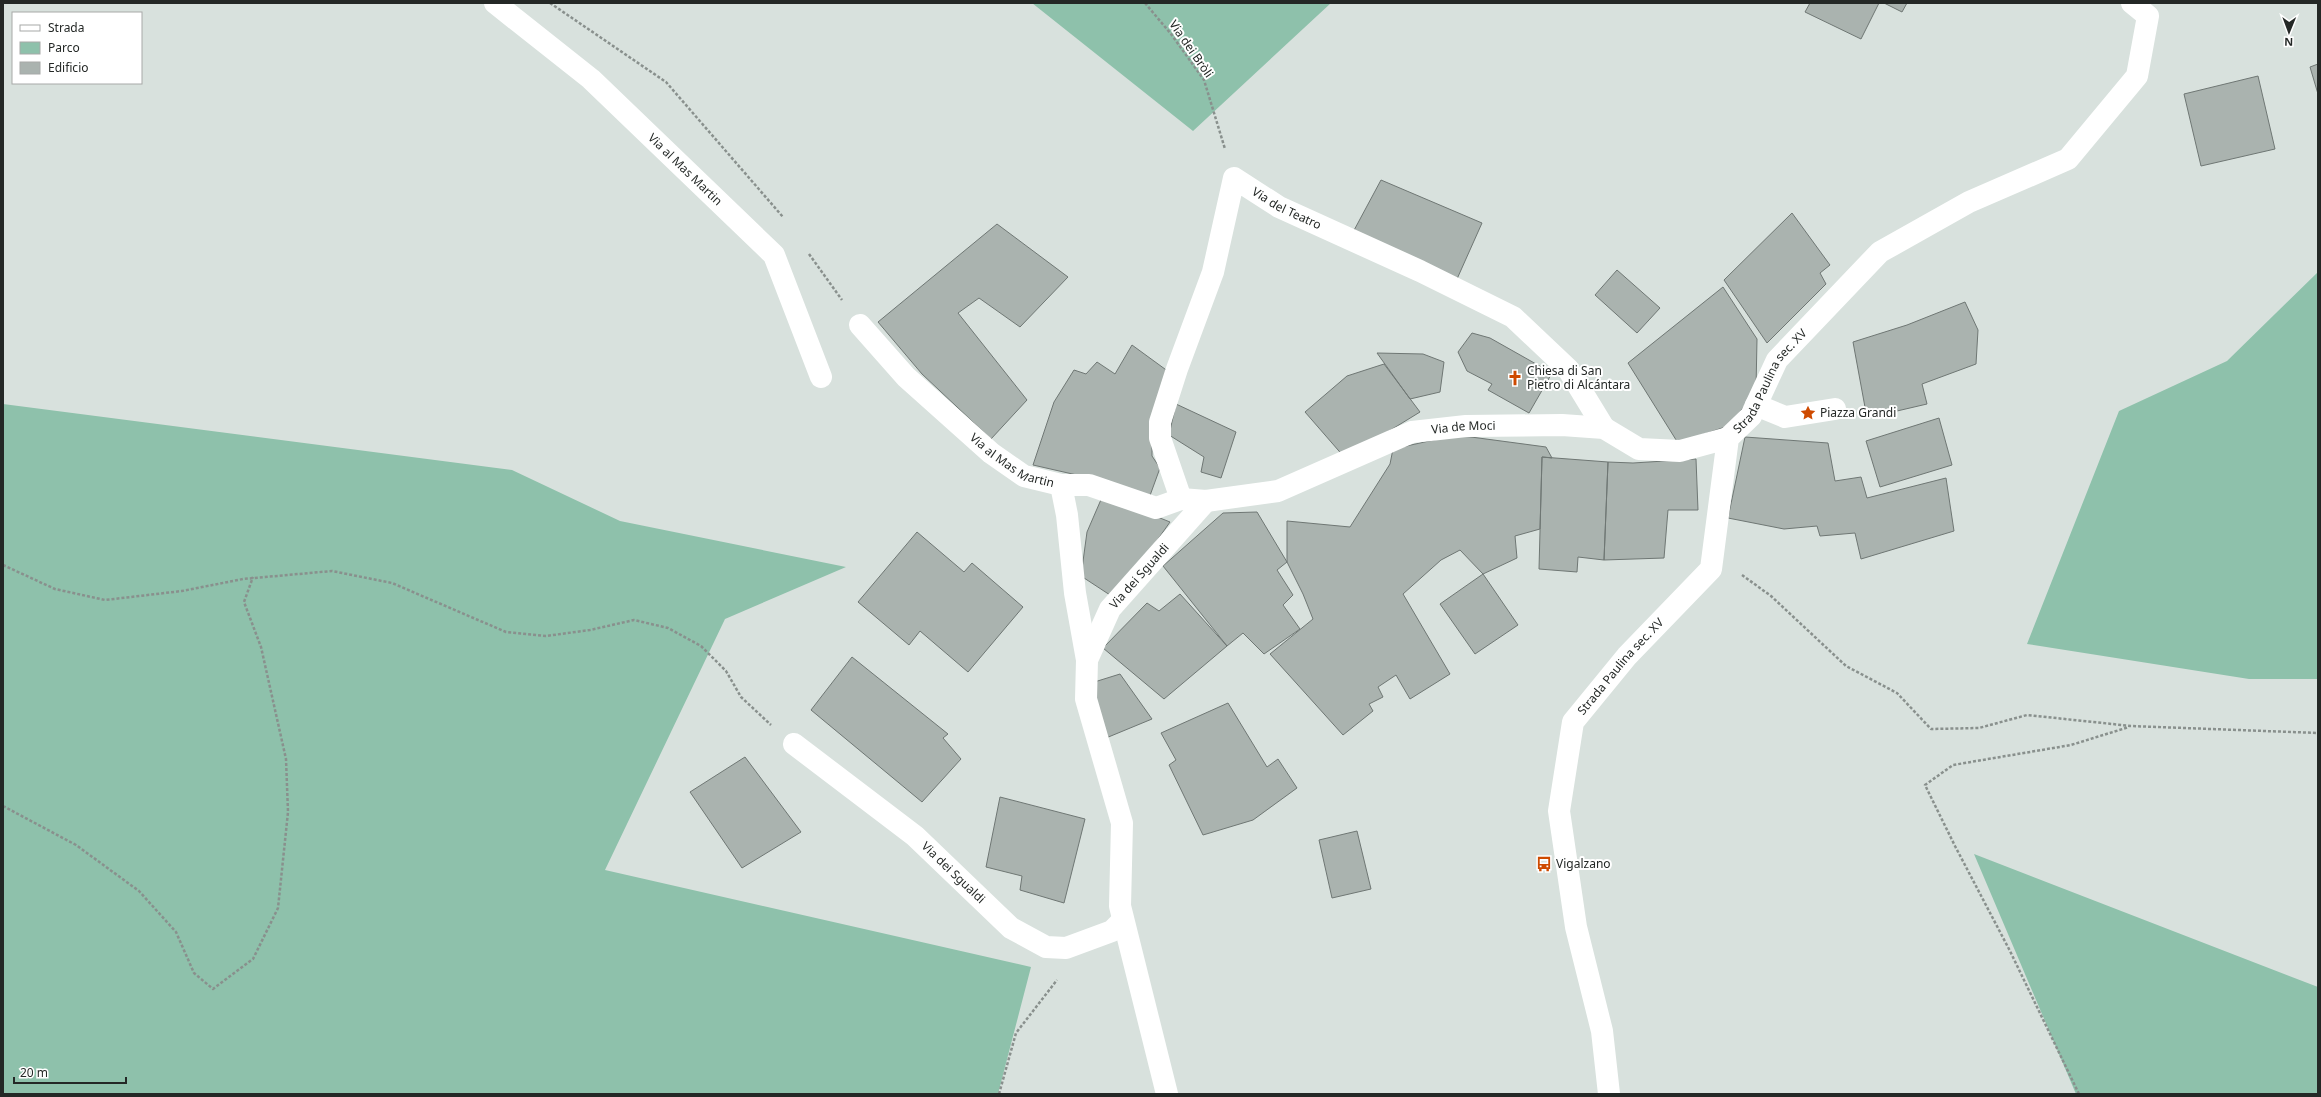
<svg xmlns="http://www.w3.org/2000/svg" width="2321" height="1097" font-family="'Noto Sans',sans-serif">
<rect width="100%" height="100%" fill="#d8e1dd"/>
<path fill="#8ec1ab" d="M 1032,3 L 1331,3 L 1193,131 Z
M 2318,272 L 2318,679 L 2249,679 L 2027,644 L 2119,411 L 2227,361 Z
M 3,404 L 512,470 L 620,521 L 846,567 L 725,619 L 605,870 L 1031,967 L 998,1094 L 3,1094 Z
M 1974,854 L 2318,987 L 2318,1094 L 2076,1094 Z"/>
<path fill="#aab3af" stroke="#6f7774" d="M 1810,3 L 1879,3 L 1861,39 L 1805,12 Z
M 1884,3 L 1907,3 L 1902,12 Z
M 2318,64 L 2318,94 L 2310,67 Z
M 2258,76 L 2275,149 L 2201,166 L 2184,94 Z
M 1381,180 L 1482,223 L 1457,279 L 1352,234 Z
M 1792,213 L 1830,265 L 1820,273 L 1826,284 L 1767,343 L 1724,280 Z
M 997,224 L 1068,277 L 1020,327 L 979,298 L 958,313 L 1027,400 L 991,439 L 922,374 L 878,322 Z
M 1617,270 L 1660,308 L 1637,333 L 1595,295 Z
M 1723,287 L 1757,339 L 1756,389 L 1731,425 L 1678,443 L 1628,363 Z
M 1965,302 L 1978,330 L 1976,364 L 1922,384 L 1927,404 L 1867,418 L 1853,342 L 1907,325 Z
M 1472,333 L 1490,338 L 1552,373 L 1529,413 L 1488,390 L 1492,384 L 1467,371 L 1458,352 Z
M 1132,345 L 1169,372 L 1152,432 L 1152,456 L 1160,468 L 1148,501 L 1090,478 L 1033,465 L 1054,402 L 1074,370 L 1086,374 L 1097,362 L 1115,374 Z
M 1377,353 L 1423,354 L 1444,362 L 1440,392 L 1410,399 Z
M 1384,364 L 1420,412 L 1345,458 L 1305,412 L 1347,376 Z
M 1176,404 L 1236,432 L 1221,478 L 1201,472 L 1204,457 L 1169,435 Z
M 1939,418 L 1952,465 L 1880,487 L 1866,441 Z
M 1456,435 L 1546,447 L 1552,458 L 1542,457 L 1540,529 L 1515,536 L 1517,558 L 1483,574 L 1460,550 L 1441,560 L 1403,594 L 1450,674 L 1410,699 L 1396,675 L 1378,687 L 1383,697 L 1369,704 L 1373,711 L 1343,735 L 1270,654 L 1313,619 L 1303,594 L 1287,562 L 1287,521 L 1350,527 L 1390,464 L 1393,449 Z
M 1745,437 L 1828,443 L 1835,481 L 1861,477 L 1867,498 L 1946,478 L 1954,531 L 1861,559 L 1855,533 L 1820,536 L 1817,526 L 1784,529 L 1728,518 Z
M 1542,457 L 1608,462 L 1604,560 L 1578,557 L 1577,572 L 1539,569 Z
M 1696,459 L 1698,510 L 1668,510 L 1664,558 L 1604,560 L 1608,462 L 1633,463 Z
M 1103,495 L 1170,522 L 1144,559 L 1110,595 L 1081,576 L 1087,532 Z
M 1257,512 L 1287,562 L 1277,570 L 1293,595 L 1283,605 L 1300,629 L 1264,654 L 1243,633 L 1227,646 L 1163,566 L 1223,513 Z
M 917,532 L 964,572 L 972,563 L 1023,607 L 968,672 L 920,631 L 909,645 L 858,602 Z
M 1483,574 L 1518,625 L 1475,654 L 1440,604 Z
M 1180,594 L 1227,646 L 1164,699 L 1103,648 L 1147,603 L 1159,611 Z
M 852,657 L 948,734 L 943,738 L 961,759 L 922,802 L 811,710 Z
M 1120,674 L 1152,719 L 1106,738 L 1088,684 Z
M 1228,703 L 1267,767 L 1278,759 L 1297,788 L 1253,820 L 1203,835 L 1169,765 L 1176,760 L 1161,733 Z
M 745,757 L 801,832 L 742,868 L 690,792 Z
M 1000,797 L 1085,819 L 1064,903 L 1020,890 L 1022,876 L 986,867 Z
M 1357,831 L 1371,889 L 1332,898 L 1319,840 Z"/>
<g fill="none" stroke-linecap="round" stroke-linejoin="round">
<path stroke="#89908d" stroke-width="2.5" stroke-dasharray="3 2" stroke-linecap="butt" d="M 550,3 L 666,82 L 783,217
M 1145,3 L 1171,34 L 1204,80 L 1225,149
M 809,254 L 842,300
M 3,565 L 55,589 L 105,600 L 182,591 L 243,579 L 332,571 L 392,583 L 506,632 L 546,636 L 590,630 L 634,620 L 668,628 L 701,646 L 726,671 L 741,697 L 771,725
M 1742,575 L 1771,596 L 1846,666 L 1897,693 L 1931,729 L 1979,728 L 2027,715 L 2131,726 L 2318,733
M 3,806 L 76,845 L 139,891 L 176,932 L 194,973 L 213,989 L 253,959 L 278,908 L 288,812 L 286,759 L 261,647 L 244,602 L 253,577
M 999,1094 L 1016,1033 L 1057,980
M 2079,1094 L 2010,951 L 1955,846 L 1925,785 L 1953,765 L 2071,745 L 2129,727"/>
<g stroke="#fff" stroke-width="22">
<path id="s1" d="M 495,3 L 591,79 L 774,255 L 821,377"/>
<path id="s2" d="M 860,325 L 906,377 L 991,453 L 1024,476 L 1061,485 L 1089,485 L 1156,508 L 1181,499 L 1206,501 L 1278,491 L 1412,432 L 1466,426 L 1562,425 L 1604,428 L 1639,449 L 1680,451 L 1728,438"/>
<path d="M 1756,405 L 1785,417 L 1835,409"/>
<path d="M 1061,485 L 1067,515 L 1075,593 L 1087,660 L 1086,699 L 1122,823 L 1120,906 L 1167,1094"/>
<path id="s3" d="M 1181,499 L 1160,438 L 1160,422 L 1177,369 L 1213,272 L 1234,178 L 1279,207 L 1420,271 L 1513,317 L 1568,369 L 1604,428"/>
<path id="s4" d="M 1087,660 L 1110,609 L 1206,501"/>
<path id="s5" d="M 794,744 L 915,836 L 1011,928 L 1046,947 L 1066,948 L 1112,931 L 1123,920"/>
</g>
<path stroke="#fff" stroke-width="22" id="s6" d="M 1609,1094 L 1602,1031 L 1576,927 L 1559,811 L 1573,722 L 1627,656 L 1711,569 L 1728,438 L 1751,416 L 1777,360 L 1880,252 L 1969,202 L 2068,159 L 2137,76 L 2148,16 L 2132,3"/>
</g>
<defs>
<symbol id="church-bare" viewBox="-9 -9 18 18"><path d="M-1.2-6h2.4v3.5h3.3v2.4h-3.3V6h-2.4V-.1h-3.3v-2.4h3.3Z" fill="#ce4a00" stroke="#fff" stroke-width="2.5" paint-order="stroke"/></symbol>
<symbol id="sight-bare" viewBox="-9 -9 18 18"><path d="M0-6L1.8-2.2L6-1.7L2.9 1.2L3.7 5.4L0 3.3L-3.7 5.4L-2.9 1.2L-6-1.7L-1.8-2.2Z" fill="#ce4a00" stroke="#fff" stroke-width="2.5" paint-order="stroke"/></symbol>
<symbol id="bus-bare" viewBox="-9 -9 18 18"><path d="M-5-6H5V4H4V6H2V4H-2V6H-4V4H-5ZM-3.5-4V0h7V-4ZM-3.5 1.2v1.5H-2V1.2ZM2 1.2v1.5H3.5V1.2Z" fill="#ce4a00" stroke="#fff" stroke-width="2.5" paint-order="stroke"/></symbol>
</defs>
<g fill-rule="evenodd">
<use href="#church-bare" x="1504" y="367" width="22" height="22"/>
<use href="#sight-bare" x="1797" y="402" width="22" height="22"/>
<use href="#bus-bare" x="1533" y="853" width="22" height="22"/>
</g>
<g text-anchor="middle" stroke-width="4" stroke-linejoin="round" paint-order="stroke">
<g font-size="12" fill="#242826" stroke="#fff">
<text transform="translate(1191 49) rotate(55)" y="4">Via dei Bròli</text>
<text dy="4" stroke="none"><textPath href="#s1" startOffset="253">Via al Mas Martin</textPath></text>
<text dy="4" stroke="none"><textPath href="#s3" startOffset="397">Via del Teatro</textPath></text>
<text dy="4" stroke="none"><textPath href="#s6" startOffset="788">Strada Paulina sec. XV</textPath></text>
<text dy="4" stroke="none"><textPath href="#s2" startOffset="683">Via de Moci</textPath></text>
<text dy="4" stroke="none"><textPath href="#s2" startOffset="206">Via al Mas Martin</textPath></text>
<text dy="4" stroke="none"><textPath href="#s4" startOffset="100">Via dei Sgualdi</textPath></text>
<text dy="4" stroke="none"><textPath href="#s6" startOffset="451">Strada Paulina sec. XV</textPath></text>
<text dy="4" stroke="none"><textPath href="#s5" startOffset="205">Via dei Sgualdi</textPath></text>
</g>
<g font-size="12" fill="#242826" stroke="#fff" text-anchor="start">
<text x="1527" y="375">Chiesa di San<tspan x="1527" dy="14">Pietro di Alcántara</tspan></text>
<text x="1820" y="417">Piazza Grandi</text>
<text x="1556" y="868">Vigalzano</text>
</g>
</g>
<rect width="2321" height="1097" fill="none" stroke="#242826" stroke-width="8"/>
<rect x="12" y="12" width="130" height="72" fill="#ffffff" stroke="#a7a9a8"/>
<rect x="20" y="25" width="20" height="6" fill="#ffffff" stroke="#a7a9a8"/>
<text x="48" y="32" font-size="12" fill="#242826">Strada</text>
<rect x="20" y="42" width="20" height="12" fill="#8ec1ab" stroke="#a7a9a8"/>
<text x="48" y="52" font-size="12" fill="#242826">Parco</text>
<rect x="20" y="62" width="20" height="12" fill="#aab3af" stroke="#a7a9a8"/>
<text x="48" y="72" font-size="12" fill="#242826">Edificio</text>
<g transform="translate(2289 32) rotate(181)" stroke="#ffffff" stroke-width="3" paint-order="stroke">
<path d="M0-3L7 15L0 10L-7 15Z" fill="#242826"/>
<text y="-6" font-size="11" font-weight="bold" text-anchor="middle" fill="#242826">N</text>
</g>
<path d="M14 1077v6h112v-6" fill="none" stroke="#242826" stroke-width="2"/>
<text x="20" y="1077" font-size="12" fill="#242826" stroke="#ffffff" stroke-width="3" paint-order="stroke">20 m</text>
</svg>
